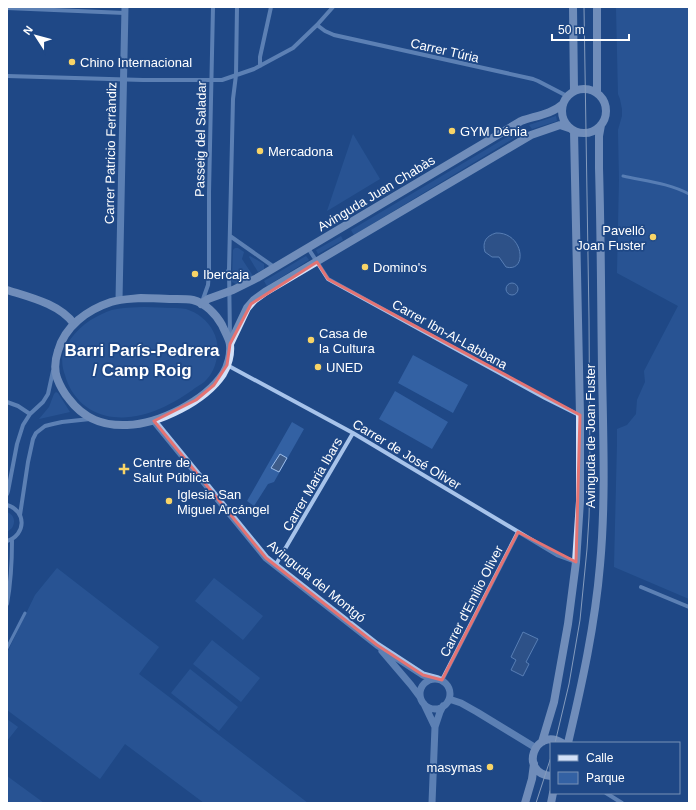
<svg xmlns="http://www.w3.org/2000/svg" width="696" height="810" font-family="Helvetica,sans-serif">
<rect width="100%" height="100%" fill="#1f4886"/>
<path fill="#3361a3" d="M 616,7 L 689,7 L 689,599 L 614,567 L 617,445 L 617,429 L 627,425 L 636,414 L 637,400 L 645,382 L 644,371 L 678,306 L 617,273 L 619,180 L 618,130 L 622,116 L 622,109 L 620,99 L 618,94 Z
M 556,116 L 557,121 L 532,129 L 529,125 Z
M 522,128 L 524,132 L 354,235 L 351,230 Z
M 353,134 L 380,179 L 327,211 Z
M 341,236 L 343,240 L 318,254 L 316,250 Z
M 235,248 L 238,248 L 244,252 L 242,259 L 253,276 L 236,284 L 232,282 L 233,250 Z
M 250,256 L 264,264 L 264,269 L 258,272 L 249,257 Z
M 306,256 L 309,260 L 267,286 L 264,281 Z
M 144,307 C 153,307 162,308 171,308 C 176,308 181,308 186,309 C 198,313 207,320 213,331 C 221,345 218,367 207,379 C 204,383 199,385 195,388 C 172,405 143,420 114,417 C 90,415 71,398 65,375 C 62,367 61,358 64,351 C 71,334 86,321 102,314 C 115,307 129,308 144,307 Z
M 413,355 L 468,385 L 453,413 L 398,383 Z
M 395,391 L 448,422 L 432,449 L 379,419 Z
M 56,392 L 58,393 L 70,412 L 39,419 L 49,407 L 54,394 Z
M 292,422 L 304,429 L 274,482 L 268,484 L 254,506 L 247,501 Z
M 7,512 C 14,515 16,521 12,528 L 7,532 Z
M 57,568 L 159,647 L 139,674 L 308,803 L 204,803 L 125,744 L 100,779 L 7,710 L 7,653 L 35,595 Z
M 214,578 L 263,616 L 243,640 L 195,601 Z
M 212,640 L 260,678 L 241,702 L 193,664 Z
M 190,669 L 238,707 L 219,731 L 171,693 Z
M 7,719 L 18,727 L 7,741 Z
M 7,776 L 44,803 L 7,803 Z"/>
<path fill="#3e5c89" stroke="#9bbdeb" d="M 496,233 C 524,232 528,273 506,267 L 499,257 L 492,257 L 485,252 C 482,242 486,236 496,233 Z
M506 289a6 6 0 1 1 12 0a6 6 0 1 1-12 0Z
M 280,454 L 287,458 L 279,472 L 271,468 Z
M 523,632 L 538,639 L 526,662 L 529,664 L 523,676 L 511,670 L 516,660 L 511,657 Z"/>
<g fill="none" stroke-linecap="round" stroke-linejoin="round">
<path stroke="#9bbdeb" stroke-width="3" d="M 623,176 C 645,181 669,183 689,194
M 7,648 L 25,613"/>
<path stroke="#a7c3ea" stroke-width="4" d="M 7,8 L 125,13
M 317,25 L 325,31 L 334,35 L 533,79 L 538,81 L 567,96
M 260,66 L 260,57 L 271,7
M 7,76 L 143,80 L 222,80 L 254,69 L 293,48 L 317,25 L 333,7
M 230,236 L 274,267
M 308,248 L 328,279 L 545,398 L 579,415
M 209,272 L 215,277 C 221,277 226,277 228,271
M 202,302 L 208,285 L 209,272 L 209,192 L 213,7
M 230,337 L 229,269 L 233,99 L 236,75 L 237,7
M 227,365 L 353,433 L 557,555 L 576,562
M 7,402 L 18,406 L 30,414
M 7,494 L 8,491 L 17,444 L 23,425 L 30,414 L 43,402 L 48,394 L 53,371
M 7,505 C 27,511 26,535 7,541
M 20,515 L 28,462 L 33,439 L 36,433 L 45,426 L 53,424 L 62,422 L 90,419
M 275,566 L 353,433
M 641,587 L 689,607
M 7,604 C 11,582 12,561 12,540
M 442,680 L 518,532
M 606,793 L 622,803"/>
<path stroke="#a7c3ea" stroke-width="7" d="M 119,300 L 125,7
M 154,421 L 266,558 L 377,645 L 423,675 L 438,679
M 382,651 L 411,685 L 420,697
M420 694a15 15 0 1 1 30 0a15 15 0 1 1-30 0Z
M 449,699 L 461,703 L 477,712 L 536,748
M 424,704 L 435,727
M 432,803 L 435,727 L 440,712 L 443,706"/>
<path stroke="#d3e1f8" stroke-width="8" d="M 573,7 L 574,91
M 597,7 L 597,93
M562 111a22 22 0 1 1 44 0a22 22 0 1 1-44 0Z
M 7,290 C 29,297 60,304 74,324
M 141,298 C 153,298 165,299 177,299 C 182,299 188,299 193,300 C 205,303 216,314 222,325 C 224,330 230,340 230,345 C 231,354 228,366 223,374 C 205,401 159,424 127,425 C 103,426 84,419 69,399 C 64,393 60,386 57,378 C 54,369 55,360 58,351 C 65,326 87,310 111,302 C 121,299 131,299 141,298 Z
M 201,304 L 208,299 L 233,290 L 257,278 L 521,121 C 535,116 552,114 563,104
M 230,344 L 247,308 L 254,300 L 265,292 L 531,135 L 560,125 L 569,128
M 542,742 L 554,702 L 568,624 L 576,562 L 580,501 L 580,415 L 574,131
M 568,743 C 582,684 595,625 600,565 C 606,500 603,433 602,368 C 601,301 601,235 599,168 L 599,136 L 601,125
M 551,776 C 518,773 535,726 562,743
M 525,803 L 532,779 L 534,764
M 551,803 L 553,793"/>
<path stroke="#fff" stroke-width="1" d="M 555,743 L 569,684 L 580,620 L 587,549 L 589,517 L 590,479 L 589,319 L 584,7
M 536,803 L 551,757"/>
</g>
<path d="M0 0H696V810H0ZM 317,262 L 328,279 L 580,415 L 576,562 L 518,532 L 442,680 L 423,675 L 377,645 L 266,558 L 154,421 L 196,400 L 214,385 L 227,365 L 230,344 L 251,304 Z" fill="#1f4886" fill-opacity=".55" fill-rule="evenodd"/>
<path fill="none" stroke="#e47373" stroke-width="3" stroke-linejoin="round" d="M 317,262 L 328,279 L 580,415 L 576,562 L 518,532 L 442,680 L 423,675 L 377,645 L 266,558 L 154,421 L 196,400 L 214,385 L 227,365 L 230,344 L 251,304 Z"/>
<g fill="#f8d467" stroke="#1f4886" stroke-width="1.5">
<circle cx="72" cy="62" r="4"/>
<circle cx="452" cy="131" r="4"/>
<circle cx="260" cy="151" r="4"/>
<circle cx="653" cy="237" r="4"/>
<circle cx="365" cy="267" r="4"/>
<circle cx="195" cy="274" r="4"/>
<circle cx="311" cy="340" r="4"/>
<circle cx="318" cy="367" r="4"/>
<path d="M122 463h4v4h4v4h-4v4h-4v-4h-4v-4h4z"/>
<circle cx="169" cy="501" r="4"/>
<circle cx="490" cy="767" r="4"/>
</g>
<g text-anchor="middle" stroke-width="3.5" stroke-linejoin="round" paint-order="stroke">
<g font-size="13" fill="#fff" stroke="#1f4886">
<text transform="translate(445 50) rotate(13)" y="5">Carrer Túria</text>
<text transform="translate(200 139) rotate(-89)" y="5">Passeig del Saladar</text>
<text transform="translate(110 153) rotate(-89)" y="5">Carrer Patricio Ferràndiz</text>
<text transform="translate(376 193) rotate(-31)" y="5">Avinguda Juan Chabàs</text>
<text transform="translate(450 334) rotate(29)" y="5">Carrer Ibn-Al-Labbana</text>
<text transform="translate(590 436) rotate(-90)" y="5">Avinguda de Joan Fuster</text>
<text transform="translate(407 454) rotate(31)" y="5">Carrer de José Oliver</text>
<text transform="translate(312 484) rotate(-60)" y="5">Carrer Maria Ibars</text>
<text transform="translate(317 581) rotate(39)" y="5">Avinguda del Montgó</text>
<text transform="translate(471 601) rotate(-63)" y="5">Carrer d'Emilio Oliver</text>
</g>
<g font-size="13" fill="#fff" stroke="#1f4886" text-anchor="start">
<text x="80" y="67">Chino Internacional</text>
<text x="460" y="136">GYM Dénia</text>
<text x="268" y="156">Mercadona</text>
<text x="645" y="235" text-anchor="end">Pavelló<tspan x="645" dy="15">Joan Fuster</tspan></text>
<text x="373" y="272">Domino's</text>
<text x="203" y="279">Ibercaja</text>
<text x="319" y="338">Casa de<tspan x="319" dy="15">la Cultura</tspan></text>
<text x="326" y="372">UNED</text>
<text x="133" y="467">Centre de<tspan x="133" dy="15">Salut Pública</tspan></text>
<text x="177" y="499">Iglesia San<tspan x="177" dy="15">Miguel Arcángel</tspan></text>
<text x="482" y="772" text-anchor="end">masymas</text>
</g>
<g font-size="17" font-weight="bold" fill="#fff" stroke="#1f4886">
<text x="142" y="356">Barri París-Pedrera<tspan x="142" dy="20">/ Camp Roig</tspan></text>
</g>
</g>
<rect width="696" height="810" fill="none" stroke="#ffffff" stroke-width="16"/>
<rect x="550" y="742" width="130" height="52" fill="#1f4886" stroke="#7991b6"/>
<rect x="558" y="755" width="20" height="6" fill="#d3e1f8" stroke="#7991b6"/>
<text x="586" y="762" font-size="12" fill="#ffffff">Calle</text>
<rect x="558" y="772" width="20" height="12" fill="#3361a3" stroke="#7991b6"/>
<text x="586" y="782" font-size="12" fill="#ffffff">Parque</text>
<g transform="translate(36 36) rotate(306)" stroke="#1f4886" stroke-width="3" paint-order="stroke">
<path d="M0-3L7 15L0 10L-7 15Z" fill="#ffffff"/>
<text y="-6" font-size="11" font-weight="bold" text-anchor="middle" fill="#ffffff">N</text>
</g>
<path d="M552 34v6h77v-6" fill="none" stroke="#ffffff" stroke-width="2"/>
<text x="558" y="34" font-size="12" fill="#ffffff" stroke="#1f4886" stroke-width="3" paint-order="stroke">50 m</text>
</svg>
